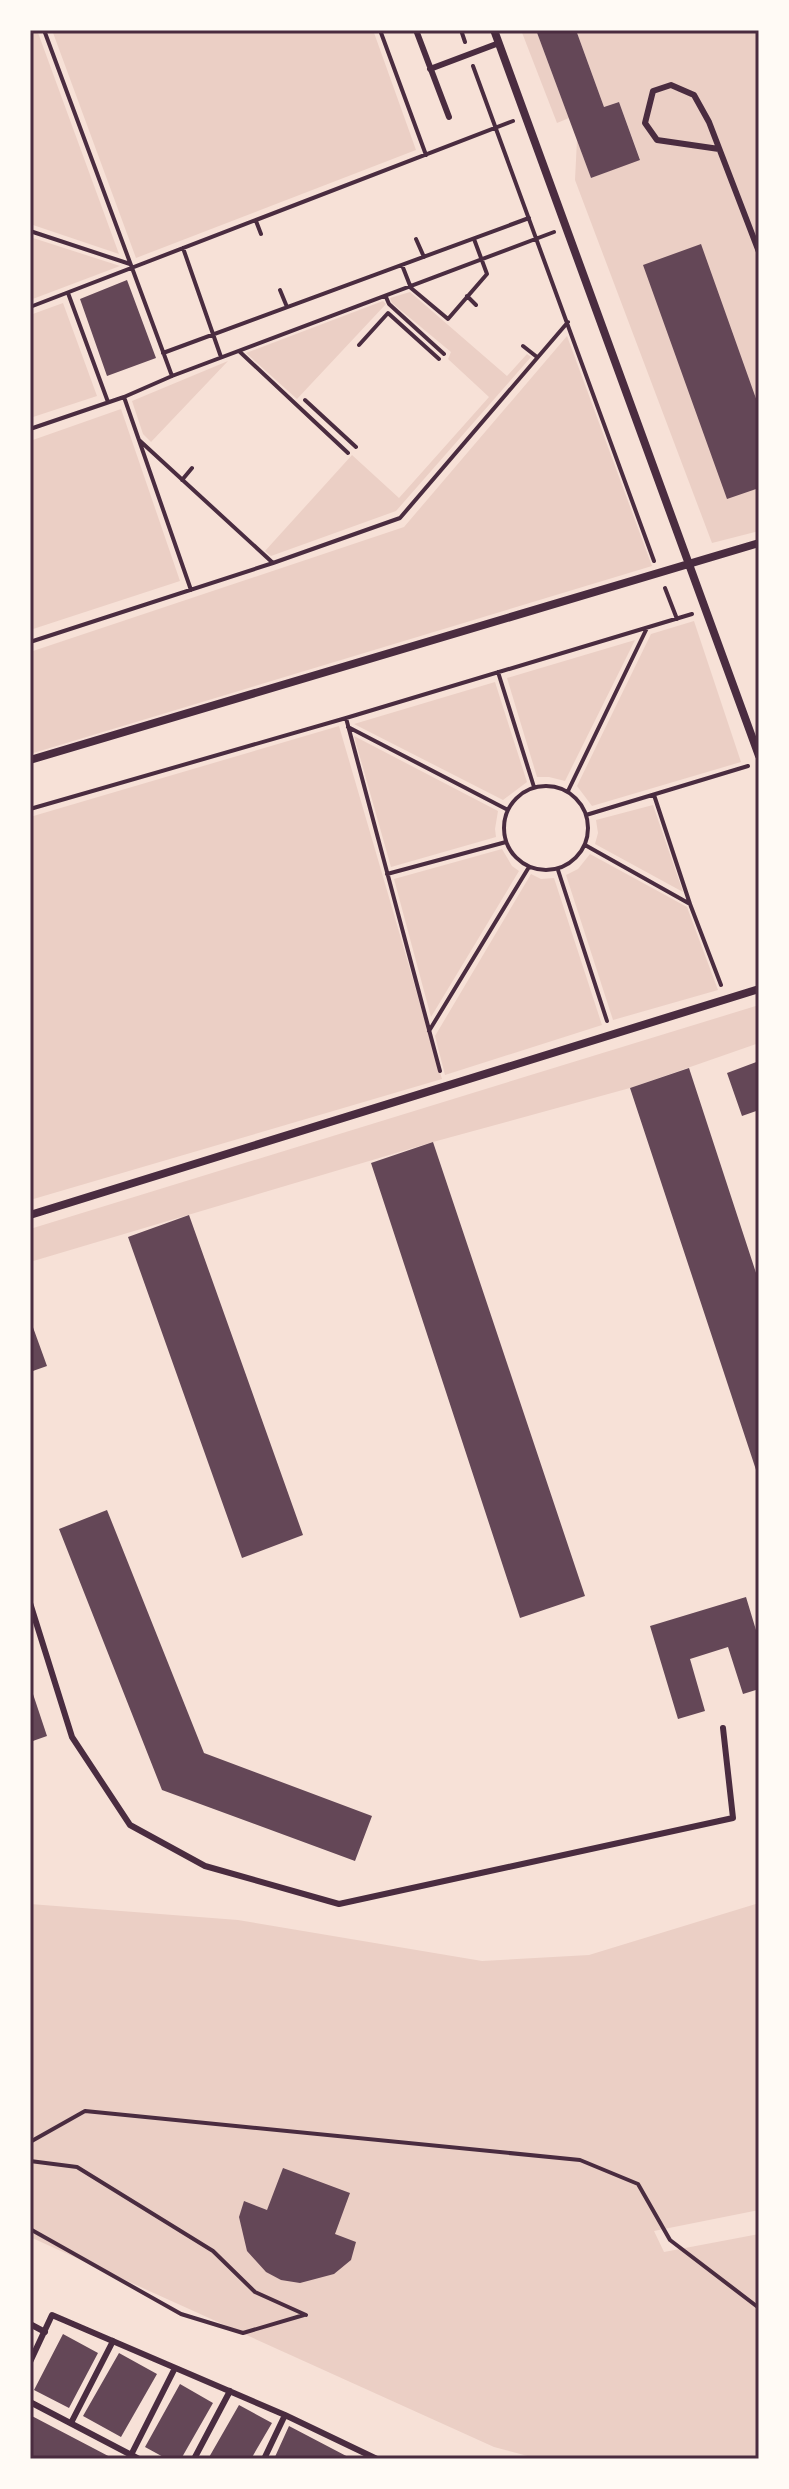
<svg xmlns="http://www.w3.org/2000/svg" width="789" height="2489" font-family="Manrope,sans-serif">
<rect width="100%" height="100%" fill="#f7e1d7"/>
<path fill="#ebcfc5" d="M 30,30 L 37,30 L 119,254 L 30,224 Z
M 52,30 L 373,30 L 416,150 L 136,258 Z
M 521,30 L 536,30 L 569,118 L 557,123 Z
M 576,30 L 759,30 L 759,531 L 712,543 L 575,180 L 577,140 L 591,178 L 640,159 L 619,102 L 604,107 Z
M 30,237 L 120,266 L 30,300 Z
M 410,292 L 507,376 L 527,354 L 531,357 L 396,511 L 271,556 L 265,551 L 352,455 L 399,498 L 489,397 L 448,359 L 451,352 L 392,303 L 390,298 Z
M 383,301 L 386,304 L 297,399 L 246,353 Z
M 63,303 L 97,396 L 30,418 L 30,315 Z
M 567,336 L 652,566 L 30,754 L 30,652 L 404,527 Z
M 228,361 L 151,442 L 143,434 L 132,401 Z
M 121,409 L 180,581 L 30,630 L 30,441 Z
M 694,621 L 741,762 L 592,806 L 577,786 L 651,634 Z
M 635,640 L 565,781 L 549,777 L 537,777 L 507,678 Z
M 495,682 L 527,782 L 503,800 L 354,724 Z
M 339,726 L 442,1079 L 30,1200 L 30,817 Z
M 354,736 L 498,811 L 495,829 L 496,837 L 391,867 Z
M 653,805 L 683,892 L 595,844 L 598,833 L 596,820 Z
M 502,849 L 512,866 L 519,871 L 431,1017 L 394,879 Z
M 590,854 L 687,907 L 718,990 L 613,1020 L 566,875 L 578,869 Z
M 531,874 L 541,879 L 554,878 L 602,1025 L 445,1075 L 435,1036 Z
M 759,1005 L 759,1043 L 630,1088 L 433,1142 L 30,1262 L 30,1229 Z
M 759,1903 L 759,2210 L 654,2231 L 664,2252 L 759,2234 L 759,2459 L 539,2459 L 494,2447 L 30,2237 L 30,1904 L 238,1920 L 482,1961 L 589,1955 Z"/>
<path fill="#644757" d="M 536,30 L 576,30 L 604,107 L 619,102 L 640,160 L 591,178 Z
M 701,244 L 759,407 L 759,488 L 727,499 L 643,265 Z
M 127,280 L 156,358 L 107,376 L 80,299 Z
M 759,1061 L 759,1110 L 742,1116 L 727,1073 Z
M 689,1068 L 759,1282 L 759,1479 L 630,1088 Z
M 433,1142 L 585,1596 L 520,1618 L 371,1163 Z
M 189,1215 L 303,1535 L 242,1558 L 128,1237 Z
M 30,1319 L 47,1366 L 30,1372 Z
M 107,1510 L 204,1753 L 372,1816 L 355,1861 L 162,1790 L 59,1529 Z
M 746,1597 L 759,1640 L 759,1689 L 743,1694 L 728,1647 L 690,1659 L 705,1711 L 678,1719 L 650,1626 Z
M 30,1685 L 47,1736 L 30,1742 Z
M 283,2168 L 350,2193 L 335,2234 L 356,2242 L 351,2260 L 334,2274 L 300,2283 L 281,2280 L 266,2272 L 247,2251 L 239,2217 L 244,2201 L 267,2210 Z
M 63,2334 L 98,2353 L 69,2408 L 34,2390 Z
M 119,2353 L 157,2374 L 121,2437 L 83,2416 Z
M 180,2384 L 213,2403 L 181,2459 L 167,2459 L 145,2447 Z
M 239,2405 L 272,2423 L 251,2459 L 208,2459 Z
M 30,2415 L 114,2459 L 30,2459 Z
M 289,2426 L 352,2459 L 274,2459 Z"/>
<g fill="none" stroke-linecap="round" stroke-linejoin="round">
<path stroke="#4a2c40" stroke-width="4" d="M 44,30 L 172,376
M 380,30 L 426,155
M 461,30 L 465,42
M 473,66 L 654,561
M 256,221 L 261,234
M 30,231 L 130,264
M 416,239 L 424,257
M 183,248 L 221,357
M 402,265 L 411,288 L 448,319 L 487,274 L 474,239
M 280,290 L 287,307
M 68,293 L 108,402
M 467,296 L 476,305
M 386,297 L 389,304 L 444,354
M 30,307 L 513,121
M 359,345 L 388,313 L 439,359
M 523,346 L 537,357
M 239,351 L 348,453
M 163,353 L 529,218
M 124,397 L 191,590
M 305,400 L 356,447
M 30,429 L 124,397 L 172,376 L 554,232
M 139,440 L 273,563
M 182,480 L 192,468
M 665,588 L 677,619
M 30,642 L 273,563 L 400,518 L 568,322
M 498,672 L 534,787
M 346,718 L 440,1071
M 348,727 L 508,810
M504 828a42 42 0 1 1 84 0a42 42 0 1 1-84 0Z
M 568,791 L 647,628
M 30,809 L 346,718 L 692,614
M 586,815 L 748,766
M 585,845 L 690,904 L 654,795
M 558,870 L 607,1021
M 387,874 L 506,842
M 690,904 L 721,985
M 429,1031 L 529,867
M 30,2142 L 85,2111 L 580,2160 L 638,2184 L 670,2240 L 759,2308
M 30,2161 L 77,2167 L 213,2251 L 255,2292 L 306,2315
M 30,2229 L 181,2314 L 243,2333 L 304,2315"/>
<path stroke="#4a2c40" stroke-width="6" d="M 416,30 L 449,117
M 430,69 L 499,43
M 719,149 L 657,140 L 645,123 L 653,91 L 671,85 L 694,95 L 709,122 L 759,252
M 30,1603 L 72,1737 L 130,1825 L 205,1866 L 339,1904 L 733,1818 L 723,1728
M 30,2324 L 45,2332
M 30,2362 L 52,2315 L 285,2415 L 264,2459
M 30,2402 L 139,2459
M 285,2415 L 377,2459
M 71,2423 L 113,2341
M 131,2455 L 175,2368
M 194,2459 L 230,2391"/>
<path stroke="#4a2c40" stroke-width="8" d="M 494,30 L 759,756
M 30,760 L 759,543
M 30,1215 L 759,989"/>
</g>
<rect width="789" height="2489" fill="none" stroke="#fffaf5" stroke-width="64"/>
<rect x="32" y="32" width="725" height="2425" fill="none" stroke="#4a2c40" stroke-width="3"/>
</svg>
